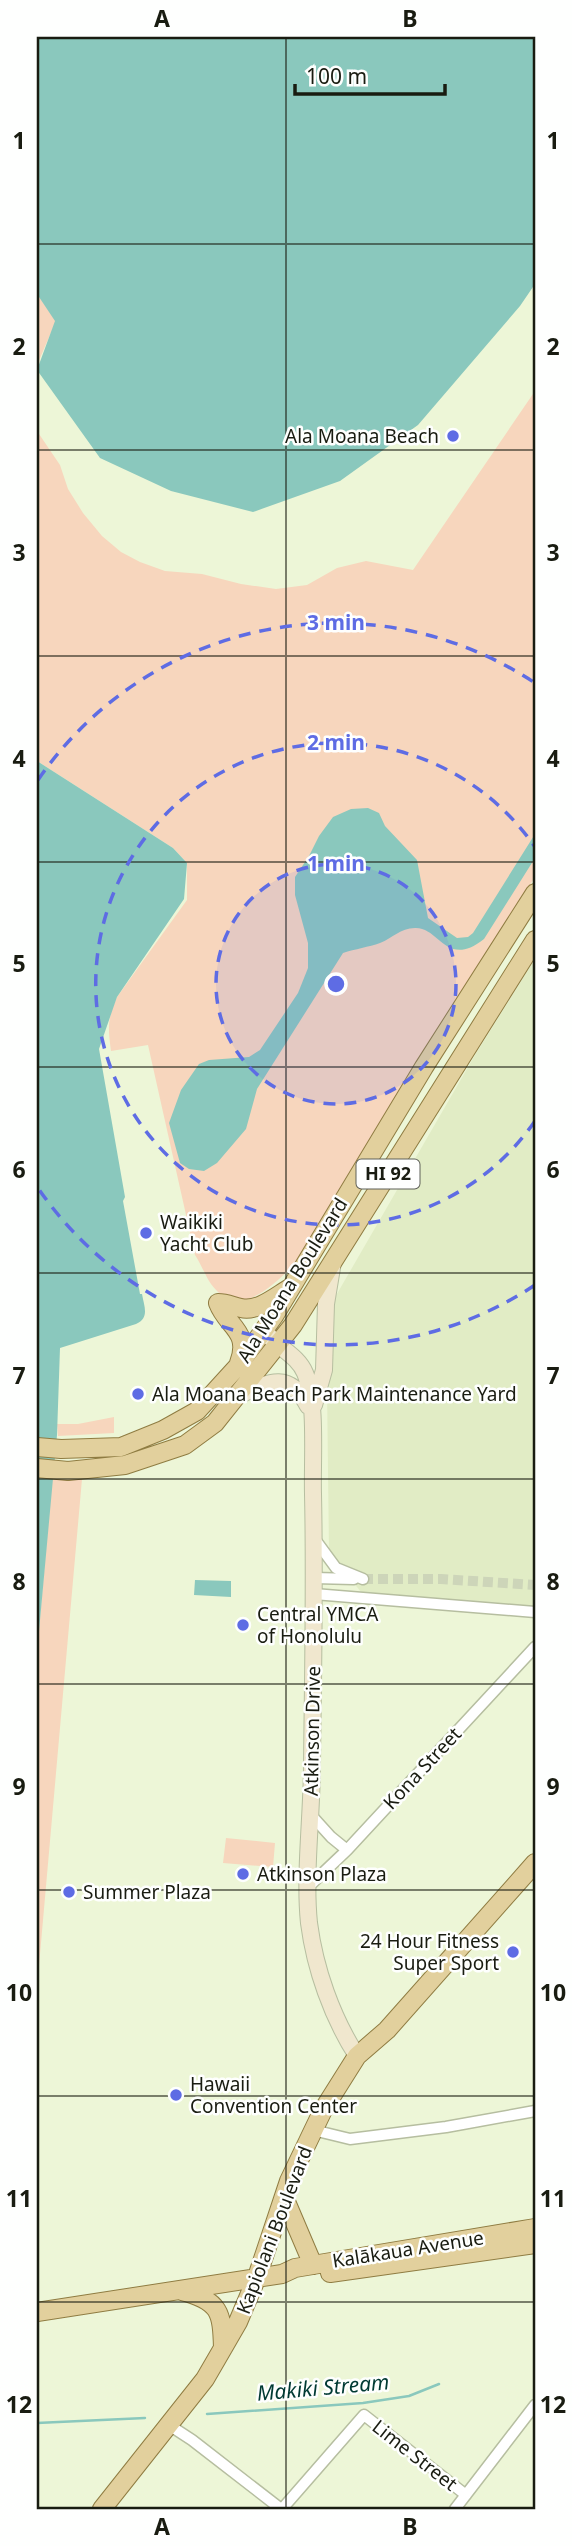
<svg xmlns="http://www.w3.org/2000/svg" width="572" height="2546" font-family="'Noto Sans',sans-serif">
<rect width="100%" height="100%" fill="#edf6d7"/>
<path fill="#e1ecc5" d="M 535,959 L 535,1608 L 365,1597 L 329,1552 L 327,1386 L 334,1299 L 475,1055 Z"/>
<path fill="#f7d6bd" d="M 37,294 L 56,321 L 37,365 Z
M 535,391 L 535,877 L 442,1023 L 297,1262 C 275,1283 239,1323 211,1284 C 205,1275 201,1264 195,1255 L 148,1045 L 111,1051 C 108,1028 107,1019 117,997 L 187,900 L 187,863 L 173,848 L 37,761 L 37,431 L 60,465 L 68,489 L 83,513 L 102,536 L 121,552 L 140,562 L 165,571 L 202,574 L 241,584 L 276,589 L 307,585 L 337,568 L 366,561 L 413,570 Z
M 114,1417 L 114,1433 L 58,1436 L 57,1424 L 78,1424 Z
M 82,1479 L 37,1988 L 37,1653 L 52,1480 Z
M 226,1838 L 275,1843 L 273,1867 L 223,1863 Z"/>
<path fill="#8ac8bd" d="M 37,37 L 535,37 L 535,284 L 520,306 L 418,425 L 340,481 L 253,512 L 171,491 L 100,458 L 37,370 L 55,321 L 37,294 Z
M 37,761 L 173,848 L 187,863 L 184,899 L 117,997 L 99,1049 L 125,1197 L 123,1201 L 140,1294 L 142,1294 C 144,1306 150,1318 136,1324 L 60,1348 L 57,1435 L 37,1653 Z
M 368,808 L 379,813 L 385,826 L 417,860 L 428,918 L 457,938 L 468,937 L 473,933 L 535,834 L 535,858 L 484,939 C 446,969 440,927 415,928 C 400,928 393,938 380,943 C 369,947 355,949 343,953 L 257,1089 L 246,1129 L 217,1163 L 204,1171 L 189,1169 L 180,1163 L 169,1123 L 181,1090 L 199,1064 L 209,1060 L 249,1057 L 260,1050 L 298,993 L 308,968 L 308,943 L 295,895 L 295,877 L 309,856 L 319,836 L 333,817 L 351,809 Z
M 195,1580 L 231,1581 L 231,1597 L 194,1595 Z"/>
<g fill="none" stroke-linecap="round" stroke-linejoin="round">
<path stroke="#8ac8bd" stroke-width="2.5" d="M 207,2414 L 363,2403 L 409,2396 L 439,2384
M 37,2423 L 145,2418"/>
<path stroke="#cdd5b9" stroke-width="10" stroke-dasharray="10 5" stroke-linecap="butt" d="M 363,1579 L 441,1579 L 535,1585"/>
<defs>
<path id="street" d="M 314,1538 L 336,1568 L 363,1579
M 314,1578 L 354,1579
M 314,1594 L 535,1612
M 312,1816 L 331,1837 L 347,1850
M 307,1888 L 347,1850 L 535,1647
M 313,2130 L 350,2139 L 446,2127 L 535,2111
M 169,2425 L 192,2440 L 281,2509
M 282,2509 L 364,2415 L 466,2495
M 455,2509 L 535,2405"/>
<path id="secondary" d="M 269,1336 C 280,1349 298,1356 305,1373 C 317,1401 312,1462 313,1494 C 315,1584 313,1674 312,1764 C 312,1815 304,1874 309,1923 C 315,1969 332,2017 357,2056
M 238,1396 C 268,1382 289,1370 308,1406
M 314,1405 L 324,1370 L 326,1304 L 333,1262"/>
<path id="primary" d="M 239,1363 C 251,1331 227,1327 218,1303 C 227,1303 232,1306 241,1308 C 258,1312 276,1296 290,1288
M 37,1447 L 61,1449 L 121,1447 L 163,1430 L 197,1411 L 238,1366 L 274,1316 L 424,1067 L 535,893
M 37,1468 L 68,1471 L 125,1465 L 185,1445 L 215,1423 L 293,1325 L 535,940
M 284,2197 L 313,2265
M 330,2273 L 535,2244
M 182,2291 C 220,2301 222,2312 223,2348
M 37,2312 L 282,2274 L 295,2268 L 535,2228
M 102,2509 L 205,2379 L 223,2348 L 238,2322 L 257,2277 L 289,2181 L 323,2110 L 357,2056 L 387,2030 L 535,1863"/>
</defs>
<use href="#street" stroke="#b6bea0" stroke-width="13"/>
<use href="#secondary" stroke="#b6bea0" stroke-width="18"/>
<use href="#primary" stroke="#8f7c42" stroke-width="20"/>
<use href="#street" stroke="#fff" stroke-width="10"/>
<use href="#secondary" stroke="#f0e7ce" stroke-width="16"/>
<use href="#primary" stroke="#e2d09d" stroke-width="18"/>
</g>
<path fill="none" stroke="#191c11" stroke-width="2" stroke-opacity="0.55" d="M 286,37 L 286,2509M 37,244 L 535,244M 37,450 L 535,450M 37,656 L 535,656M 37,862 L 535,862M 37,1067 L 535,1067M 37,1273 L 535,1273M 37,1479 L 535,1479M 37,1684 L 535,1684M 37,1890 L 535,1890M 37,2096 L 535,2096M 37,2302 L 535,2302"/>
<circle cx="336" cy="984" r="120" fill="#5e6ce4" fill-opacity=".12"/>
<g fill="none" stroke="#5e6ce4" stroke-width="3.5" stroke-dasharray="12 9">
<circle cx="336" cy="984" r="120"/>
<path d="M535 1121A241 241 0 1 1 535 847"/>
<path d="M535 1285A361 361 0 0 1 38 1188M38 780A361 361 0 0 1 535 683"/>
</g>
<g fill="#5e6ce4" stroke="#fefffe" stroke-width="2.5">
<circle cx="453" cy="436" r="7"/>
<circle cx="146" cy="1233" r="7"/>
<circle cx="138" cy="1394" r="7"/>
<circle cx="243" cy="1625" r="7"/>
<circle cx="243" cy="1874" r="7"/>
<circle cx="69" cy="1892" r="7"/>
<circle cx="513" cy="1952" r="7"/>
<circle cx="176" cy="2095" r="7"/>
</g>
<g text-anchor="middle" stroke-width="5" stroke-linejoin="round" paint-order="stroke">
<rect fill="#fefffe" stroke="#5e6058" stroke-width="2" x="356.5" y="1159.5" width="63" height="29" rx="5"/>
<g font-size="18" font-weight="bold" fill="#191c11">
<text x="388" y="1180">HI 92</text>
</g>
<g font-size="19" fill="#191c11" stroke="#fefffe" text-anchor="start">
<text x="439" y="443" text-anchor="end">Ala Moana Beach</text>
<text x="160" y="1229">Waikiki<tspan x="160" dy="22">Yacht Club</tspan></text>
<text x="152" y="1401">Ala Moana Beach Park Maintenance Yard</text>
<text x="257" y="1621">Central YMCA<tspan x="257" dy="22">of Honolulu</tspan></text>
<text x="257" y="1881">Atkinson Plaza</text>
<text x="83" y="1899">Summer Plaza</text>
<text x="499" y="1948" text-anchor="end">24 Hour Fitness<tspan x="499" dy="22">Super Sport</tspan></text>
<text x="190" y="2091">Hawaii<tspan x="190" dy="22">Convention Center</tspan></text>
</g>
<g font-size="19" fill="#191c11" stroke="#fefffe">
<text transform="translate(292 1280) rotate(-58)" y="7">Ala Moana Boulevard</text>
<text transform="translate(312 1731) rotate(-89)" y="7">Atkinson Drive</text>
<text transform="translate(422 1768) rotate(-47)" y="7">Kona Street</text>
<text transform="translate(274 2230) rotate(-69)" y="7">Kapiolani Boulevard</text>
<text transform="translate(408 2249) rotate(-9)" y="7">Kalākaua Avenue</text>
<text transform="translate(415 2455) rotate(38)" y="7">Lime Street</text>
</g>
<g font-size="21" font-style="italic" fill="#003a33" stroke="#fefffe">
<text transform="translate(323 2388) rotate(-5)" y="7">Makiki Stream</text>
</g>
</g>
<circle cx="336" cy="984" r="10" fill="#5e6ce4" stroke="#fefffe" stroke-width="3.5"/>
<g font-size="21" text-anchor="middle" font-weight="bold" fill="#5e6ce4" stroke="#fefffe" stroke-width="5" stroke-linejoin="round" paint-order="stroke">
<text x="336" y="630">3 min</text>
<text x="336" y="750">2 min</text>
<text x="336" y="871">1 min</text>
</g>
<rect width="572" height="2546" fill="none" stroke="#fefffe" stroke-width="77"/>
<path d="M295 84v10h150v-10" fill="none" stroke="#191c11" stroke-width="3.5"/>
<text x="306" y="84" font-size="21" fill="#191c11" stroke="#fefffe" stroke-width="5" paint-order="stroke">100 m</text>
<rect x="38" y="38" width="496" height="2470" fill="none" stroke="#191c11" stroke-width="2.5"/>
<g font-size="23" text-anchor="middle" font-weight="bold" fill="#191c11">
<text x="162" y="27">A</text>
<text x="410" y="27">B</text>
<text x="19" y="149">1</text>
<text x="553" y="149">1</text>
<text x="19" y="355">2</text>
<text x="553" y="355">2</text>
<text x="19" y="561">3</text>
<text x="553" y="561">3</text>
<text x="19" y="767">4</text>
<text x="553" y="767">4</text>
<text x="19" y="972">5</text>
<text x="553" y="972">5</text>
<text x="19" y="1178">6</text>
<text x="553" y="1178">6</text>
<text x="19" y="1384">7</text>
<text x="553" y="1384">7</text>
<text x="19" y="1590">8</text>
<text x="553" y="1590">8</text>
<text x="19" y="1795">9</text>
<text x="553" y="1795">9</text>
<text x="19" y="2001">10</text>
<text x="553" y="2001">10</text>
<text x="19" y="2207">11</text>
<text x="553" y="2207">11</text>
<text x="19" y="2413">12</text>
<text x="553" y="2413">12</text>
<text x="162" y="2535">A</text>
<text x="410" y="2535">B</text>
</g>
</svg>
